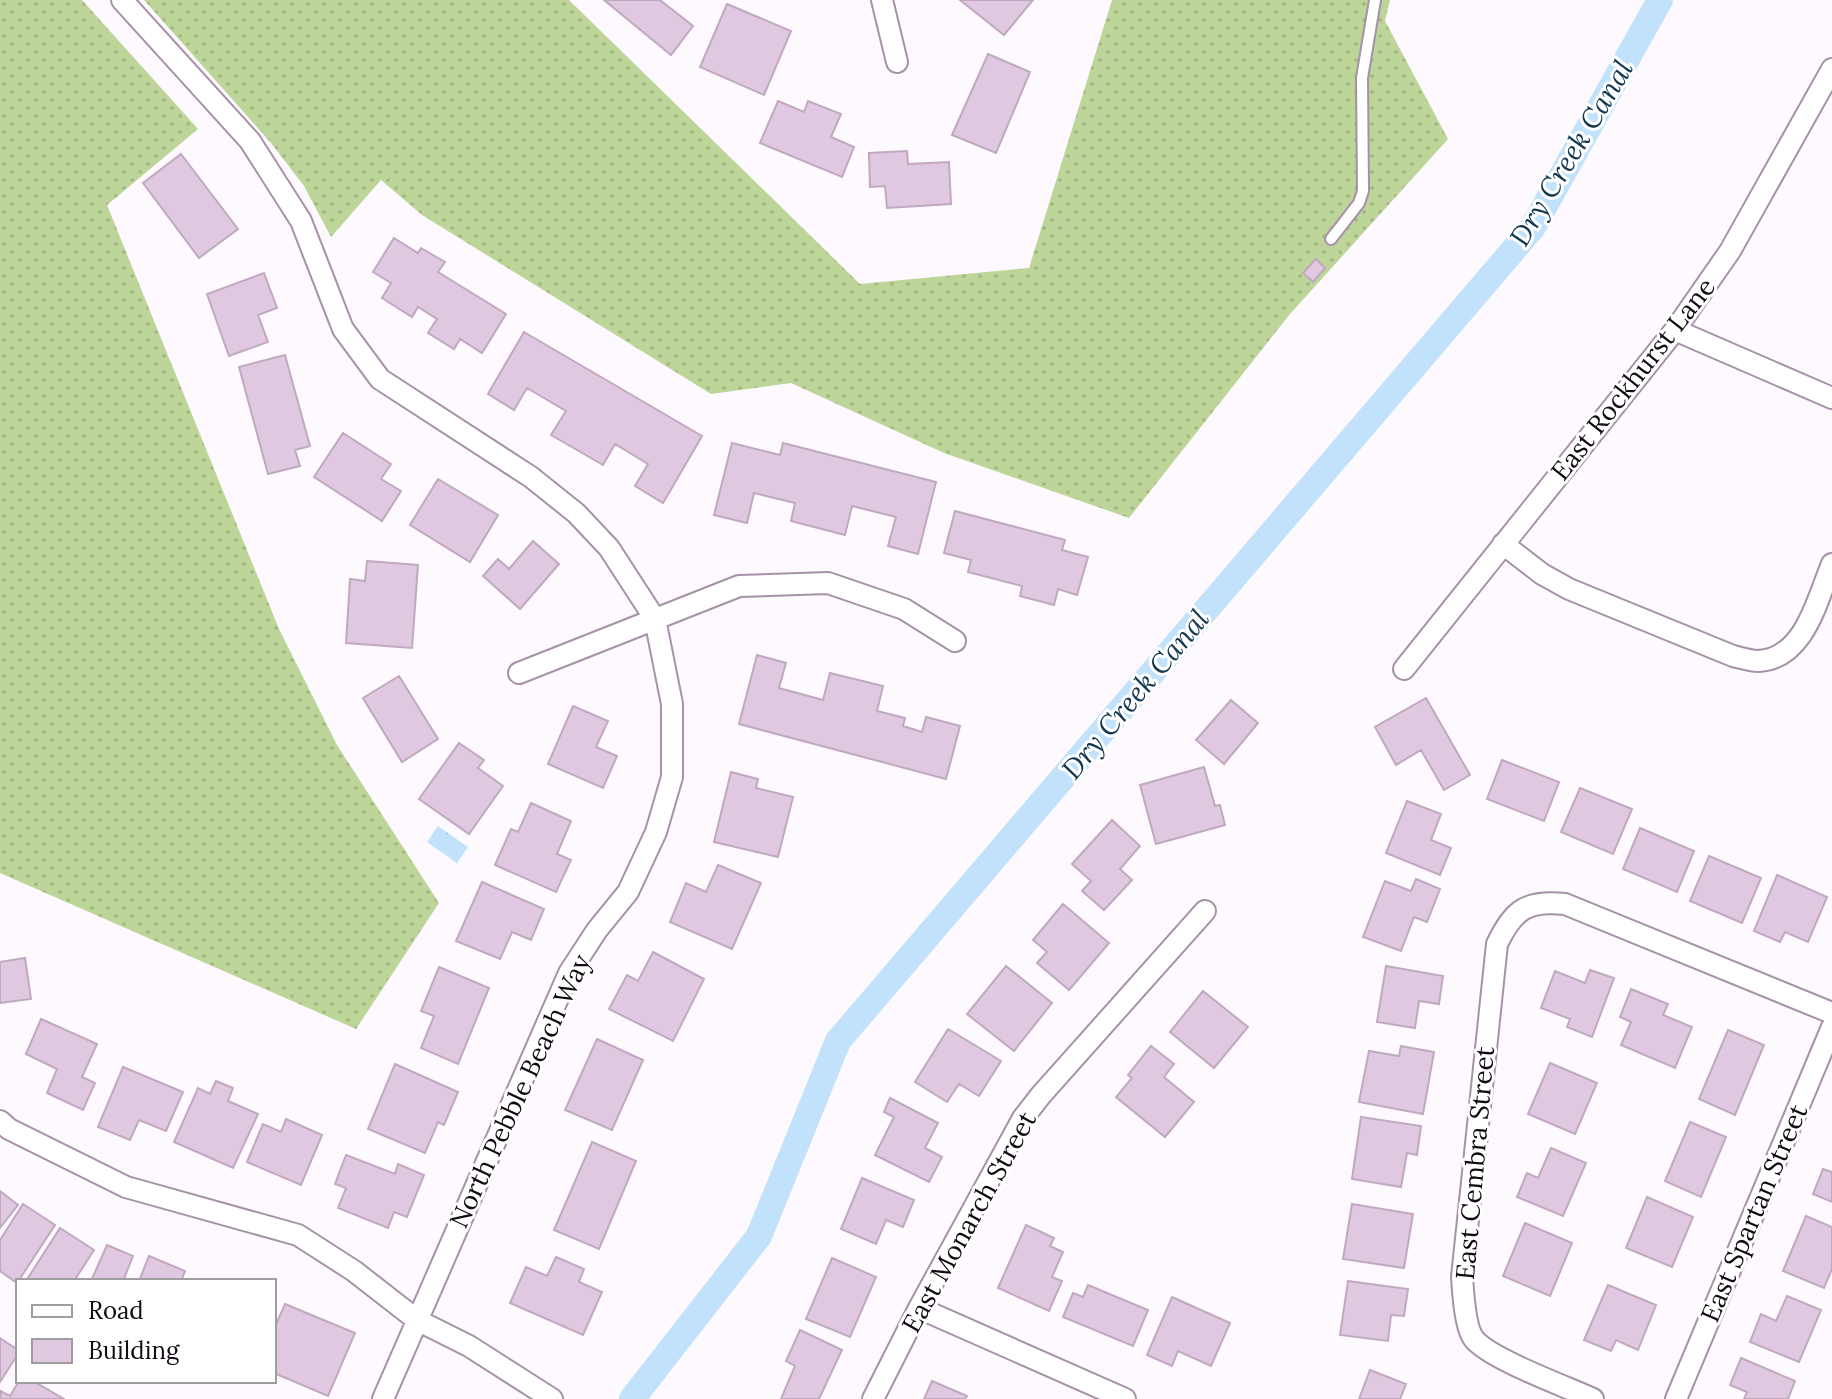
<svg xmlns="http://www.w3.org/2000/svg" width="1832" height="1399" font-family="Lora,serif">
<defs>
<pattern id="grass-dots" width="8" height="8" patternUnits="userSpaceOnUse" patternTransform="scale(2)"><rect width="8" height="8" fill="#bdd598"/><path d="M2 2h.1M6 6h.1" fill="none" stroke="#a1b682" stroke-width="1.8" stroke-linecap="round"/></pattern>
<pattern id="water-ripples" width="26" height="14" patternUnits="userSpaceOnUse" patternTransform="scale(2)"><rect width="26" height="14" fill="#c2e2fb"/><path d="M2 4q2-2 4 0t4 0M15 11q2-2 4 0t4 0" fill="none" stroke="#a6c1d6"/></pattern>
</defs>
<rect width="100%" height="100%" fill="#fdf9fe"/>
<path fill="url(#grass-dots)" d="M 0,0 L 82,0 L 198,129 L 107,205 L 279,629 L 337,745 L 439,903 L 356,1029 L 0,873 Z
M 144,0 L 569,0 L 860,284 L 1029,268 L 1112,0 L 1390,0 L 1385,21 L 1448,139 L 1290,314 L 1129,518 L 944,453 L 791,383 L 711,394 L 422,215 L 381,180 L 331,237 L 304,186 L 271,143 Z"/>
<path fill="url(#water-ripples)" d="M 438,826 L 468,847 L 457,863 L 427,842 Z"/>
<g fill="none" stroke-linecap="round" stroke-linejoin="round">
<path stroke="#c2e2fb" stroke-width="26" d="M 632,1399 L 759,1236 L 838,1041 L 1533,227 L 1660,0"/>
</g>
<path fill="#dfc8e0" stroke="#c0a9c0" stroke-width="2" d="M 604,0 L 660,0 L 693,26 L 671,55 Z
M 960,0 L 1033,0 L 1004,35 Z
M 727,4 L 791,31 L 764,95 L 700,67 Z
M 988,54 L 1030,72 L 996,153 L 952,135 Z
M 778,101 L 804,112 L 808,101 L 841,114 L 831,137 L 854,147 L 842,177 L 760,143 Z
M 907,151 L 908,164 L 949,162 L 951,204 L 887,208 L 885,186 L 870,187 L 869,153 Z
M 181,154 L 238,229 L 199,258 L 143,183 Z
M 394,238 L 418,253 L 421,248 L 445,262 L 438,272 L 506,314 L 482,353 L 460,339 L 454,349 L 428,333 L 437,319 L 418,307 L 412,317 L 382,298 L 391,283 L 373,272 Z
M 1316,259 L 1325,268 L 1313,282 L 1303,273 Z
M 264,273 L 277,308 L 258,315 L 268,342 L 229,356 L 207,294 Z
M 524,332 L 702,436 L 663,503 L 635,486 L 648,464 L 615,444 L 603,465 L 551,435 L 566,411 L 527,388 L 514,410 L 488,394 Z
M 285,355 L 310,446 L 295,450 L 300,466 L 268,474 L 239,367 Z
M 343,433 L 391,464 L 381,479 L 401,491 L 382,521 L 314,477 Z
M 732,443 L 780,455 L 783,443 L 936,482 L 918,554 L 888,546 L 896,517 L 852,506 L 845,535 L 791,521 L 795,503 L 754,493 L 747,523 L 714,515 Z
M 438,479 L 498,515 L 470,562 L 410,525 Z
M 955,511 L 1065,540 L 1062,550 L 1088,557 L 1077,595 L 1058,589 L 1054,605 L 1020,596 L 1022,586 L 968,572 L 971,560 L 944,553 Z
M 533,541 L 559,564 L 520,609 L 483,576 L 498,559 L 509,569 Z
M 367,561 L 418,565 L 412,648 L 346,643 L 350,579 L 365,581 Z
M 757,655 L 786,663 L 779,688 L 823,700 L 830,673 L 883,686 L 877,711 L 905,718 L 903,726 L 922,732 L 926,717 L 960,726 L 946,779 L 739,724 Z
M 399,676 L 438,739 L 402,762 L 363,698 Z
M 1426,698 L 1470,775 L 1444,790 L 1421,750 L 1396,765 L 1375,727 Z
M 1231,700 L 1258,723 L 1224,764 L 1196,740 Z
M 573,706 L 608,721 L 596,747 L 617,756 L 603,788 L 548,764 Z
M 459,743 L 484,760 L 478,768 L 503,786 L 469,834 L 419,799 Z
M 1502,760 L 1559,782 L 1544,821 L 1487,799 Z
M 1204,767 L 1215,806 L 1220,805 L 1225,825 L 1156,844 L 1140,785 Z
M 731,772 L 758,779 L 756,788 L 793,797 L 778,857 L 714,842 Z
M 1580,788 L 1632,809 L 1613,854 L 1561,832 Z
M 1407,801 L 1441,814 L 1431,840 L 1451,848 L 1440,875 L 1386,853 Z
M 531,803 L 571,821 L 557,854 L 571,860 L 556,892 L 495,865 L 511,829 L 518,832 Z
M 1112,820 L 1140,846 L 1120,869 L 1132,880 L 1104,910 L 1082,891 L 1091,881 L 1072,864 Z
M 1640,828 L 1694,851 L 1677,892 L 1623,869 Z
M 1709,856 L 1761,878 L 1742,923 L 1690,901 Z
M 718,865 L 761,883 L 732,949 L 670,922 L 686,883 L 706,892 Z
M 1777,875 L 1827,897 L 1808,942 L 1785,932 L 1780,942 L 1754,931 Z
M 1416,879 L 1440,889 L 1427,922 L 1414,917 L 1401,951 L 1363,937 L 1385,881 L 1411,891 Z
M 482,882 L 544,909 L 531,940 L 512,932 L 500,959 L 456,941 Z
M 1063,904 L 1109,943 L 1069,990 L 1037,963 L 1047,952 L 1033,940 Z
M 653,952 L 704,979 L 673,1041 L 609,1009 L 627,975 L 638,981 Z
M 25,958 L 31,999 L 0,1003 L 0,962 Z
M 1006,966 L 1052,1003 L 1014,1051 L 967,1014 Z
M 1386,966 L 1443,976 L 1439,1004 L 1419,1001 L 1415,1028 L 1377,1022 Z
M 439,967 L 489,988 L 458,1064 L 421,1048 L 434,1016 L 421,1011 Z
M 1590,970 L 1614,978 L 1592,1037 L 1567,1027 L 1570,1019 L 1541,1008 L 1555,971 L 1585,983 Z
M 1631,989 L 1668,1004 L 1663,1015 L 1692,1027 L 1675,1068 L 1621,1045 L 1631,1022 L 1620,1017 Z
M 1203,991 L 1248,1027 L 1214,1068 L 1170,1032 Z
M 41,1019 L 97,1044 L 82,1077 L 95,1083 L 83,1110 L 47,1093 L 57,1069 L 26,1054 Z
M 948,1029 L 1001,1061 L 979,1096 L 959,1084 L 947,1102 L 915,1082 Z
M 1728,1030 L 1764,1045 L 1735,1115 L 1699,1099 Z
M 597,1039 L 643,1060 L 612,1130 L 565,1110 Z
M 1151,1046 L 1174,1064 L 1164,1077 L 1194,1102 L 1165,1137 L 1116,1097 L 1132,1078 L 1128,1075 Z
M 1401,1046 L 1434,1052 L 1423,1114 L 1359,1102 L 1369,1051 L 1399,1056 Z
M 1550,1063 L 1597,1083 L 1575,1134 L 1528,1114 Z
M 395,1064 L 458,1092 L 444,1125 L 438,1122 L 425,1153 L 368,1129 Z
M 123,1067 L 183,1092 L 166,1131 L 139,1120 L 130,1140 L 98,1127 Z
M 216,1081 L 233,1088 L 228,1101 L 258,1114 L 233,1168 L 174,1142 L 198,1088 L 210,1094 Z
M 890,1098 L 938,1123 L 925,1148 L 942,1157 L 929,1182 L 875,1155 L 894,1117 L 884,1112 Z
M 1361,1117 L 1421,1126 L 1417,1155 L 1407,1153 L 1401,1187 L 1352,1179 Z
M 286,1119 L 322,1135 L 301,1185 L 247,1162 L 263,1124 L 281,1132 Z
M 1690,1122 L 1726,1137 L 1701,1197 L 1665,1181 Z
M 592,1142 L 636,1161 L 599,1249 L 554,1230 Z
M 1551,1148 L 1586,1163 L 1563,1216 L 1517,1197 L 1527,1173 L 1538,1178 Z
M 346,1155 L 395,1174 L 398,1164 L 424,1175 L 407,1217 L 394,1212 L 388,1228 L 338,1208 L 346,1188 L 335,1184 Z
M 1823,1169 L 1832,1172 L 1832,1202 L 1813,1194 Z
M 862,1178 L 914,1200 L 903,1227 L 886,1220 L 876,1244 L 841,1229 Z
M 0,1191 L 18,1205 L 0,1228 Z
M 1647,1197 L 1693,1217 L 1672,1267 L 1626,1248 Z
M 23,1204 L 55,1225 L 17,1283 L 0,1271 L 0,1240 Z
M 1352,1204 L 1413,1214 L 1404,1268 L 1343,1259 Z
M 1806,1216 L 1832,1227 L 1832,1269 L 1824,1288 L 1783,1271 Z
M 1525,1223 L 1572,1243 L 1550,1296 L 1503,1276 Z
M 1026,1225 L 1054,1238 L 1050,1246 L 1063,1252 L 1052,1277 L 1062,1281 L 1049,1311 L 998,1288 Z
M 60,1228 L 94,1250 L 74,1281 L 26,1281 Z
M 107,1245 L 133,1256 L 123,1281 L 91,1281 Z
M 149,1256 L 185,1271 L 181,1281 L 139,1281 Z
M 556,1257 L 584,1269 L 579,1282 L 602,1292 L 583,1335 L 510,1303 L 526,1267 L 547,1276 Z
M 832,1258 L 876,1277 L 850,1337 L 806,1319 Z
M 1348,1281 L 1408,1289 L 1404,1316 L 1391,1315 L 1388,1341 L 1340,1335 Z
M 1088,1285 L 1148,1310 L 1133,1346 L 1063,1317 L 1073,1293 L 1083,1297 Z
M 1608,1285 L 1656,1305 L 1638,1350 L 1616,1340 L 1611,1351 L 1584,1340 Z
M 1787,1296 L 1821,1310 L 1799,1362 L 1750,1342 L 1761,1314 L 1776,1321 Z
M 1172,1297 L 1230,1323 L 1211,1366 L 1178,1351 L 1172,1366 L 1147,1355 Z
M 285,1304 L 355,1333 L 328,1396 L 274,1373 L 274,1329 Z
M 800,1330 L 842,1350 L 819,1399 L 781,1399 L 795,1366 L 786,1361 Z
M 0,1338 L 18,1350 L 18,1354 L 0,1382 Z
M 1741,1358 L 1795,1381 L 1788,1399 L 1744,1399 L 1747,1392 L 1730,1385 Z
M 1370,1370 L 1406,1384 L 1400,1399 L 1359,1399 Z
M 19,1381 L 33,1381 L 64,1399 L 0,1399 L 1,1391 L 10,1396 Z
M 932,1381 L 967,1396 L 965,1399 L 924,1399 Z"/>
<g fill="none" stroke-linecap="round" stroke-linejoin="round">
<defs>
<path id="service" d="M 1331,239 L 1359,203 L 1363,191 L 1362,78 L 1375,0"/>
<path id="minor" d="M 122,0 L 250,141 L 301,221 L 343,329 L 380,379 L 531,477 L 576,513 L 609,548 L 655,619 L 672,704 L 672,777 L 656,832 L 628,892 L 597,930 L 569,973 L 383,1399
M 882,0 L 897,62
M 1675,330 L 1832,398
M 1503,544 L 1542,574 L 1569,589 L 1733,656 C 1741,658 1751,661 1758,661 C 1805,659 1817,599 1832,564
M 1404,669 L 1675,330 L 1730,251 L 1832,69
M 519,673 L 739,586 L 828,583 L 904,609 L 955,641
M 0,1121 L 9,1129 L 126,1187 L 298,1235 L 354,1271 L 417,1320 L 469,1346 L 552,1399
M 919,1308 L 1125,1399
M 873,1399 L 919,1308 L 1023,1118 L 1041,1095 L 1205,911
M 1593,1399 C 1567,1387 1490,1359 1474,1339 C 1465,1328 1463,1292 1462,1277 L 1497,944 C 1514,909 1527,900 1565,904 L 1832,1013
M 1676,1399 L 1832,1027"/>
</defs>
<use href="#service" stroke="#a791a8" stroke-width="14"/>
<use href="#minor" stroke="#a791a8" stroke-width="24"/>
<use href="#service" stroke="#fff" stroke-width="10"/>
<use href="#minor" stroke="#fff" stroke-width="20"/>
</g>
<g text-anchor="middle" stroke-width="6" stroke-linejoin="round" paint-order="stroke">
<g font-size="26" fill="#110a12" stroke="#fff">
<text transform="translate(1633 379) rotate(-52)" y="9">East Rockhurst Lane</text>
<text transform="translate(520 1091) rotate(-65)" y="9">North Pebble Beach Way</text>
<text transform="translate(1475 1163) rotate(-85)" y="9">East Cembra Street</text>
<text transform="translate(1754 1213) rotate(-67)" y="9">East Spartan Street</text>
<text transform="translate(969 1222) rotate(-61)" y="9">East Monarch Street</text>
</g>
<g font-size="28" font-style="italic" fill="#133851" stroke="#fff">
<text transform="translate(1571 153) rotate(-59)" y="10">Dry Creek Canal</text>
<text transform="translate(1135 694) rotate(-50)" y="10">Dry Creek Canal</text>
</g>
</g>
<rect x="16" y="1279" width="260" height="104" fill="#ffffff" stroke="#a09da0" stroke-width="2"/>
<rect x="32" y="1305" width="40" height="12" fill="#ffffff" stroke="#a09da0" stroke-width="2"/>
<text x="88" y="1319" font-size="24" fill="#110a12">Road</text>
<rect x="32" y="1339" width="40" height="24" fill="#dfc8e0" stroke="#a09da0" stroke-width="2"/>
<text x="88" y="1359" font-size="24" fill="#110a12">Building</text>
</svg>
